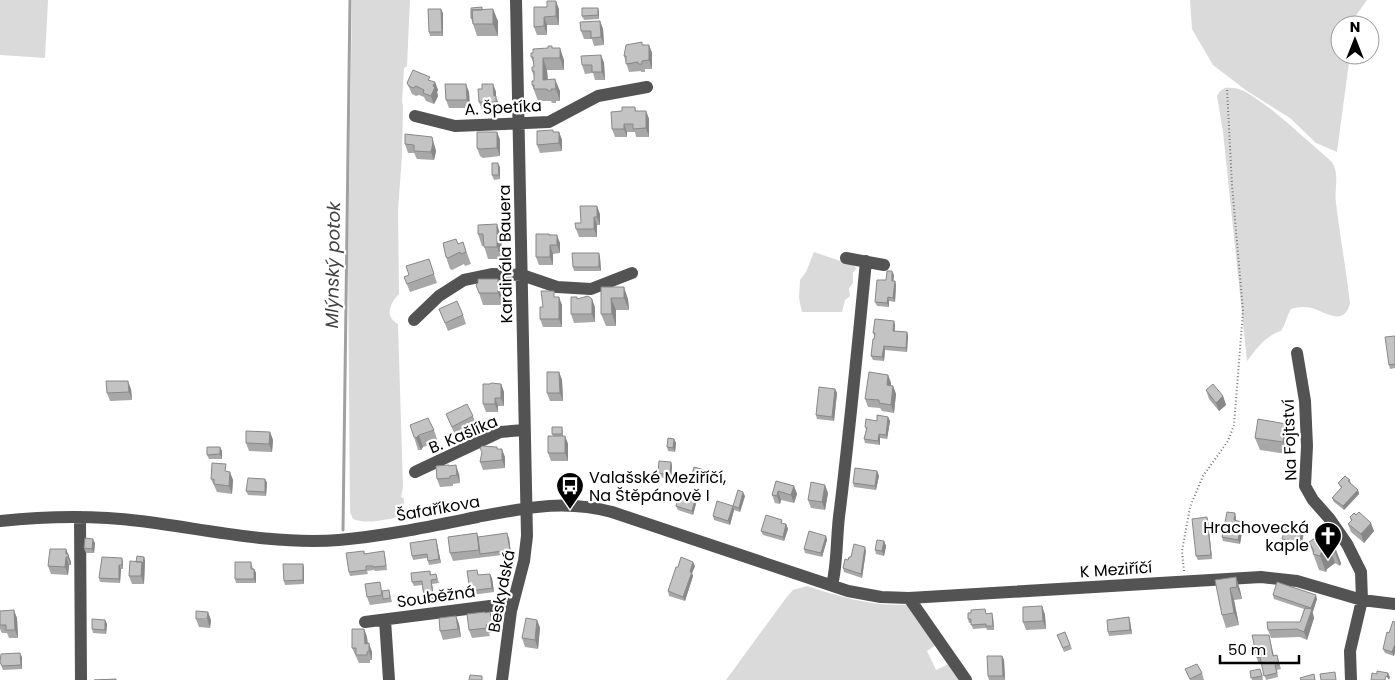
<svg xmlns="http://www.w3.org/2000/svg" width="1395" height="680" font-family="Poppins,sans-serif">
<rect width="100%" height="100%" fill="#fff"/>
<path fill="#dadada" d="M 0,0 L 48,0 L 45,58 L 0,55 Z
M 352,0 L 410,0 L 407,66 L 404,68 L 402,102 L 403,106 L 402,156 L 398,210 L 399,294 C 390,303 384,317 398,324 L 403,487 L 401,497 L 404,499 L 403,516 C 388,519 368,525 353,519 L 350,512 L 348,261 Z
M 1190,0 L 1367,0 L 1355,17 L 1354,25 L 1340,25 L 1340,55 L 1350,55 L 1337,152 L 1316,143 L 1290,118 L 1247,91 L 1213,65 L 1192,29 Z
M 1225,88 C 1231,87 1238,88 1244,91 C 1273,107 1306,140 1332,162 C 1340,175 1334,189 1336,203 C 1340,236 1346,269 1350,303 C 1344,328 1325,311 1311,308 C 1304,306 1298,307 1291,309 C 1286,317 1286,324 1281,331 C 1265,336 1257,348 1247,361 L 1223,132 L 1217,96 L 1220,91 Z
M 814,252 L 855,266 L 856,269 L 853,273 L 853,283 L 849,288 L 850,296 L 845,300 L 842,312 L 802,312 L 799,298 L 800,280 L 806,272 Z
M 807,586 C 841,597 876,608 912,604 L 939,643 L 927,651 L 936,670 L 951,663 L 961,680 L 726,680 L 786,598 L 793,590 Z"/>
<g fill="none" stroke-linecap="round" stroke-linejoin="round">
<path stroke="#a1a1a1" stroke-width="3" d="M 343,530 L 350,0"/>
<path stroke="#757575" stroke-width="2" stroke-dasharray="1 2.5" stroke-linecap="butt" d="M 1184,571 L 1182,551 L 1190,507 L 1203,476 L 1228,441 L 1234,425 L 1243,311 L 1232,185 L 1227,88"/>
<path stroke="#535353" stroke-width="12" d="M 415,116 L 455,126 L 549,122 L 598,96 L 647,87
M 846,258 L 884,265
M 414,320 L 439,296 L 464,280 L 493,274 L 522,275 L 557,287 L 591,289 L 632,273
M 415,472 L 500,432 L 524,430
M 80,517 L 81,680
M 0,521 C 47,516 93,515 140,521 C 205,529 272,545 339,540 C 385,536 432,526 477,517 C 526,508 563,499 612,512 L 848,591 L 881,597 L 909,598 L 1261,577 L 1297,581 L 1362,600 L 1361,572 L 1347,544 L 1329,518 L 1313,500 L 1305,486 L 1307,446 L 1305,401 L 1297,353
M 832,585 C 838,561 836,534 840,509 C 850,427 858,344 866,261
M 909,598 L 966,680
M 385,620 L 389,680
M 365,622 L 490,606 L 512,605
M 502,680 L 511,611 L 524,561 L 527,536 L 516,0
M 1351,680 L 1350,651 L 1362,600 L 1395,604"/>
</g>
<path fill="#a8a8a8" d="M 534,7 L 559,9 L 559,25 L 547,25 L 547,35 L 537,35 L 534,27 Z
M 598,8 L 599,12 L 599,19 L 584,20 L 582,16 Z
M 482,10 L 498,21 L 498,36 L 477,36 L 471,18 Z
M 443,13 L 443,36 L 430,36 L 429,32 Z
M 600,21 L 603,29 L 604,45 L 594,46 L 592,39 L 584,39 L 581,31 Z
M 643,45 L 649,45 L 652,53 L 652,69 L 645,69 L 645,72 L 641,72 L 641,71 L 629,72 L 624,56 Z
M 552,46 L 552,48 L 564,60 L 564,70 L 547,70 L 548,79 L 560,91 L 560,101 L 556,101 L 556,103 L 552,103 L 551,101 L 538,101 L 532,85 L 534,81 L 534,76 L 532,71 L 534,67 L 533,62 L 531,57 L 533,53 L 548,48 Z
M 601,55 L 604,63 L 605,80 L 595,80 L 593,73 L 585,74 L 582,65 Z
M 431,81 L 435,82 L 438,90 L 437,92 L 438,96 L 434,104 L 426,101 L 424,97 L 419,95 L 416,96 L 412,94 L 407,83 Z
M 493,84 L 496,92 L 496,98 L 499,104 L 499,110 L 482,110 L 479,102 L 482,89 Z
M 469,92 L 470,108 L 449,108 L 446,100 Z
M 635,107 L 636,111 L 646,111 L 649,119 L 649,137 L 636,137 L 635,132 L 627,132 L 627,137 L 615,137 L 612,129 L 622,111 Z
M 497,132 L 500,140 L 500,156 L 483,158 L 480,156 L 477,148 Z
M 554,132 L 559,132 L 562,140 L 562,151 L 540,153 L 537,145 Z
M 432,137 L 436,151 L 434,160 L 417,159 L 414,153 L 408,153 L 405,144 Z
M 500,167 L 500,179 L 494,180 L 492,175 Z
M 600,214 L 600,225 L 597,225 L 597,237 L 579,237 L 576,229 L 581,223 Z
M 478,225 L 501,237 L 502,259 L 488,259 L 484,246 L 482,246 L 478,234 Z
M 549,234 L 550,235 L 560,243 L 560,253 L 553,254 L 553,265 L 539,265 L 536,257 Z
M 463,242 L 471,264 L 465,266 L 464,264 L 452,270 L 450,269 L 446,257 L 458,244 Z
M 600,257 L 601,271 L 574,271 L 573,267 Z
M 429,259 L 437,283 L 410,292 L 404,277 L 409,275 Z
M 894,275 L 893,281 L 895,281 L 896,285 L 895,302 L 889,301 L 889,307 L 877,306 L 875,302 L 886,280 Z
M 601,287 L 628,299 L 629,310 L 616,310 L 616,326 L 606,326 L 601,314 Z
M 502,291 L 502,305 L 483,305 L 479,293 Z
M 556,297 L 562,305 L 562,327 L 543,327 L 540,319 L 543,307 Z
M 578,299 L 595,307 L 595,322 L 574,323 L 571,314 Z
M 439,309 L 463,315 L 466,324 L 448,331 Z
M 894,321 L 895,325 L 895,331 L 907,332 L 908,336 L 907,352 L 885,350 L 884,361 L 873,360 L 871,356 L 874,339 L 874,335 L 873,333 Z
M 1395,336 L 1395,368 L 1390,369 L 1389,365 Z
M 559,372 L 562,380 L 563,401 L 550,401 L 547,393 Z
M 888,375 L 891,383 L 891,386 L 893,386 L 896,394 L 894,413 L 882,411 L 880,408 L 868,407 L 865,399 Z
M 501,384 L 504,392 L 504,406 L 498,406 L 498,412 L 486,412 L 483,404 Z
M 131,389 L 132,400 L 110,401 L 107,393 Z
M 835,389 L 837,393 L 834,421 L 817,419 L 816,415 Z
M 1206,390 L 1223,396 L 1226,405 L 1219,411 L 1209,399 Z
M 446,414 L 473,416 L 476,424 L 455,435 Z
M 888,417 L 890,421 L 887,439 L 880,438 L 880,445 L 865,443 L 864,439 L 866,430 L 865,427 L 877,421 Z
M 1286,424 L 1290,436 L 1287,454 L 1260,450 L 1255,438 Z
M 562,427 L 563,431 L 563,436 L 565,436 L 568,444 L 568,461 L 551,461 L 548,453 L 553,436 L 552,434 Z
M 434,430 L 438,442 L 423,447 L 421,450 L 418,450 L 414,437 Z
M 270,432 L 273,440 L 272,452 L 249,451 L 246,443 Z
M 674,439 L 676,443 L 675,452 L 668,451 L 667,447 Z
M 497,449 L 505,457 L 505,468 L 483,470 L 480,462 Z
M 222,451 L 222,459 L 209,459 L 207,455 Z
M 671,462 L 672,466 L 671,479 L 659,477 L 658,473 Z
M 449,466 L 459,474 L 460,483 L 453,484 L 453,486 L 440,487 L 437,479 Z
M 708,471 L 709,475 L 707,483 L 694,479 L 692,474 Z
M 877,471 L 879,476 L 876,490 L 854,487 L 853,483 Z
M 229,472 L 233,480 L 232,494 L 217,492 L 211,479 Z
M 265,479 L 267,483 L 266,496 L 248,495 L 246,491 Z
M 1350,480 L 1351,484 L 1358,490 L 1359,494 L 1344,510 L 1334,502 L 1332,498 L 1341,488 L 1338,483 Z
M 776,481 L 794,486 L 797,494 L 794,503 L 781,500 L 780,504 L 775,503 L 772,495 Z
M 828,493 L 825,510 L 811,508 L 808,500 Z
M 745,496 L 740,512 L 734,510 L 730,525 L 714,520 L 713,516 L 733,506 Z
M 697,500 L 693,515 L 678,510 L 676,506 Z
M 1236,517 L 1236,521 L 1242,522 L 1243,526 L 1240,544 L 1223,541 L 1222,537 Z
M 1350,517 L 1374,531 L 1364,543 L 1351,532 L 1348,524 L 1351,521 Z
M 1208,521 L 1212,559 L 1198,560 L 1196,556 Z
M 784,524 L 786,524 L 788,529 L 784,541 L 763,535 L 761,531 Z
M 1304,532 L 1301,547 L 1284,543 L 1282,539 Z
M 1325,532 L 1341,563 L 1340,566 L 1335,563 L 1327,569 L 1326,572 L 1319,570 L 1309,542 Z
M 477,533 L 478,537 L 509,538 L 511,554 L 453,561 L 450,553 Z
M 826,536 L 827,540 L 822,557 L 805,553 L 804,549 Z
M 884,541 L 886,546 L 884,556 L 876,554 L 875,550 Z
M 95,543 L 94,553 L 86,553 L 84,548 Z
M 437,543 L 441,563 L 429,565 L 427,558 L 413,560 L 412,556 Z
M 66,549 L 71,562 L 71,565 L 69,565 L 68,575 L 51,574 L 48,566 Z
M 364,551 L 365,554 L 385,556 L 387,570 L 375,571 L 374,570 L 367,571 L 368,574 L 350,576 L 349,572 Z
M 866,551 L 862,578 L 844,572 L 843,568 L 848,560 L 851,557 Z
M 144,557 L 145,561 L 144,584 L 132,584 L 129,576 L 136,562 Z
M 123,562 L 123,569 L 121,569 L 120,583 L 100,582 L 99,578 Z
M 251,562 L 253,569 L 254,569 L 256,573 L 256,583 L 236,583 L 235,579 Z
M 303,564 L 304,568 L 304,584 L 285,585 L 284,581 Z
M 695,566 L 692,573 L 693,576 L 685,601 L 669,596 L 668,591 L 678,567 Z
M 430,571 L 431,575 L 436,574 L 439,583 L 432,584 L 434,600 L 425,601 L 424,597 L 422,585 L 414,586 L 412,582 Z
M 478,575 L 492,578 L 494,592 L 471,595 L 470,591 Z
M 1236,577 L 1240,590 L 1242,599 L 1234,600 L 1239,625 L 1226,628 L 1222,615 L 1215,580 Z
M 383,591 L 390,594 L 392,602 L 370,605 L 367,597 Z
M 1273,595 L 1317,599 L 1312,612 L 1314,618 L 1307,640 L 1300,637 L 1271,638 L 1268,630 L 1300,622 L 1304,609 L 1274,599 Z
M 1042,606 L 1045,615 L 1046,629 L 1026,630 L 1023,622 Z
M 0,611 L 17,618 L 18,638 L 9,638 L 7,633 L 2,633 L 0,629 Z
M 490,612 L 493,621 L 495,632 L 489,633 L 490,636 L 472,638 L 469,630 L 485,613 Z
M 987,614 L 993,617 L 994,630 L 987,630 L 986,628 L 973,629 L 971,623 L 969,623 L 968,619 Z
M 456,616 L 459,624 L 461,637 L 443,640 L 440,631 Z
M 1129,617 L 1130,621 L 1132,634 L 1109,636 L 1108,632 Z
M 196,619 L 211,620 L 210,628 L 199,627 Z
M 105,620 L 107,624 L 106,634 L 93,633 L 92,629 Z
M 537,620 L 540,628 L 538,649 L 525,647 L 522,638 Z
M 1395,622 L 1395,652 L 1394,656 L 1385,653 L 1383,649 L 1389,633 Z
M 364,629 L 367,637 L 368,643 L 372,652 L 372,660 L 370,660 L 370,663 L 359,663 L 352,648 Z
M 1065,632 L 1072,649 L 1064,652 L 1057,635 Z
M 1269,635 L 1274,656 L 1277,655 L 1281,669 L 1277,670 L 1278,677 L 1266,680 L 1261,662 L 1258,662 L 1257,658 Z
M 1002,656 L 1004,660 L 1005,680 L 989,680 L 988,676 Z
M 22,657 L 22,669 L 3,670 L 0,662 Z
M 1185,669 L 1202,673 L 1204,680 L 1190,680 Z
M 1250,671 L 1262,673 L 1263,680 L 1252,680 Z"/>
<path fill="#888" d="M 556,1 L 559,9 L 559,25 L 556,16 Z
M 598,8 L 599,12 L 599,19 L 598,15 Z
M 441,9 L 443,13 L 443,36 L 442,32 Z
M 493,9 L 498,21 L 498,36 L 493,24 Z
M 544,17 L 547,25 L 547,35 L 544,26 Z
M 600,21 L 603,29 L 604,45 L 601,37 Z
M 649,45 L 652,53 L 652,69 L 649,60 Z
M 560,48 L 564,60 L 564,70 L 560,58 Z
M 601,55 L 604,63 L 605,80 L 602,72 Z
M 543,58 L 547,70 L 548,90 L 543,80 Z
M 555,79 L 560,91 L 560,101 L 556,89 Z
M 435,82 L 438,90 L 437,92 L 438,96 L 434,104 L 431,96 L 433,86 Z
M 466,84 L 469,92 L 470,108 L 467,100 Z
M 493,84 L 496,92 L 496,98 L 499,104 L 499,110 L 494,96 Z
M 646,111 L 649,119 L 649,137 L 646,128 Z
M 624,124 L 627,132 L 627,137 L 624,129 Z
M 497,132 L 500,140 L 500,156 L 497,148 Z
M 559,132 L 562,140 L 562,151 L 559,143 Z
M 432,137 L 436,151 L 434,160 L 431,152 Z
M 498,163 L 500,167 L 500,179 L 499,175 Z
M 597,206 L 600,214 L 600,225 L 597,217 Z
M 594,217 L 597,225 L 597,237 L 594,229 Z
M 497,224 L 501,237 L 502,259 L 497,247 Z
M 557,235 L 560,243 L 560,253 L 557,245 Z
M 550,245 L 553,254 L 553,265 L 550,257 Z
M 599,253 L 600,257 L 601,271 L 599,267 Z
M 892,271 L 894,275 L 893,285 L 892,281 Z
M 498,279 L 502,291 L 502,305 L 498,293 Z
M 895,281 L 896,285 L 895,302 L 893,298 Z
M 624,287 L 628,299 L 629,310 L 624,298 Z
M 559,297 L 562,305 L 562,327 L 559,319 Z
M 888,297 L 889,301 L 889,307 L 887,303 Z
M 611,298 L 616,310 L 616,326 L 612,314 Z
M 592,299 L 595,307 L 595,322 L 592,314 Z
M 894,321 L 895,325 L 894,335 L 893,331 Z
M 907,332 L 908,336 L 907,352 L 906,348 Z
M 884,346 L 885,350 L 884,361 L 882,357 Z
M 559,372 L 562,380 L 563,401 L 560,393 Z
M 888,375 L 891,383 L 890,393 L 887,385 Z
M 128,381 L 131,389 L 132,400 L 129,392 Z
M 501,384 L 504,392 L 504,406 L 501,398 Z
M 893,386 L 896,394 L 894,413 L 891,405 Z
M 835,389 L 837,393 L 834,421 L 832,417 Z
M 1223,396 L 1226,405 L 1219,411 L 1216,403 Z
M 495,398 L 498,406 L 498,412 L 495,404 Z
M 888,417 L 890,421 L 887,439 L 886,435 Z
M 1286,424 L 1290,436 L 1287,454 L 1283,442 Z
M 270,432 L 273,440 L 272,452 L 269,444 Z
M 879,434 L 880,438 L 880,445 L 878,441 Z
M 419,435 L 423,447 L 421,450 L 416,438 Z
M 565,436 L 568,444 L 568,461 L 565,453 Z
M 674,439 L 676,443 L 675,452 L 673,448 Z
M 220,447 L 222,451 L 222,459 L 220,454 Z
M 502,449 L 505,457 L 505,468 L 502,460 Z
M 671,462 L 672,466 L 671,479 L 670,475 Z
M 456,465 L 459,474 L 460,483 L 457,475 Z
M 708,471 L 709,475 L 707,483 L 706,479 Z
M 877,471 L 879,476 L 876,490 L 875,486 Z
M 230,472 L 233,480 L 232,494 L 229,486 Z
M 265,479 L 267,483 L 266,496 L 265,492 Z
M 825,485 L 828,493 L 825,510 L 822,502 Z
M 794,486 L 797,494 L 794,503 L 791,495 Z
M 1358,490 L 1359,494 L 1344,510 L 1343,506 Z
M 778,491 L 781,500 L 780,504 L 777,496 Z
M 743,492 L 745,496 L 740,512 L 739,508 Z
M 696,496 L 697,500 L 693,515 L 692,511 Z
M 733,506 L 734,510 L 730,525 L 728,521 Z
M 1235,513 L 1236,517 L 1235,524 L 1234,520 Z
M 1207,517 L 1208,521 L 1212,559 L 1211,555 Z
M 1242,522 L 1243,526 L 1240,544 L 1238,540 Z
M 1371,523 L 1374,531 L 1364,543 L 1361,534 Z
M 786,524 L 788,529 L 784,541 L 783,537 Z
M 1303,528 L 1304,532 L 1301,547 L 1299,543 Z
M 507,533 L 509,538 L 511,554 L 510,550 Z
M 826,536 L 827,540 L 822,557 L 821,553 Z
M 93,539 L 95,543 L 94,553 L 92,549 Z
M 436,539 L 437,543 L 441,563 L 439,559 Z
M 884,541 L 886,546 L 884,556 L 882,551 Z
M 865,547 L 866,551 L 862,578 L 861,574 Z
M 1329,547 L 1335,563 L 1327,569 L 1326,572 L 1320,556 L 1321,553 Z
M 1335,547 L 1341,563 L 1340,566 L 1334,550 Z
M 66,549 L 71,562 L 71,565 L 66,554 Z
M 66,557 L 69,565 L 68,575 L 65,567 Z
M 144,557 L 145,561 L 144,584 L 141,576 L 142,562 Z
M 122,558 L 123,562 L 123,569 L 122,565 Z
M 693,562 L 695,566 L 692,573 L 693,576 L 685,601 L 683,597 Z
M 303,564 L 304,568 L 304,584 L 303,580 Z
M 119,565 L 121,569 L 120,583 L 119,579 Z
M 254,569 L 256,573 L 256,583 L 254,579 Z
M 490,574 L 492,578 L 494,592 L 492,588 Z
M 1236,577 L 1240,590 L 1242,599 L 1237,587 Z
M 431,580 L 432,584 L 434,600 L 433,596 Z
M 1230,588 L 1234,600 L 1239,625 L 1234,613 Z
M 1316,595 L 1317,599 L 1313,612 L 1311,608 Z
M 1042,606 L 1045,615 L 1046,629 L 1043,621 Z
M 1312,609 L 1314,618 L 1307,640 L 1304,632 Z
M 14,610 L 17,618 L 18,638 L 15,630 Z
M 208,612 L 211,620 L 210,628 L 207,619 Z
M 490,612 L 493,621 L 495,632 L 492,624 Z
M 992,613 L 993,617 L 994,630 L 993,626 Z
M 456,616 L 459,624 L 461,637 L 458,629 Z
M 1129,617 L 1130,621 L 1132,634 L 1130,630 Z
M 105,620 L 107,624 L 106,634 L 105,630 Z
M 537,620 L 540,628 L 538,649 L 535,640 Z
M 364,629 L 367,637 L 368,652 L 365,644 Z
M 369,643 L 372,652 L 372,660 L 369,651 Z
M 1395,644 L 1395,652 L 1394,656 L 1392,652 Z
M 20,653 L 22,657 L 22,669 L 21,665 Z
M 1002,656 L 1004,660 L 1005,680 L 1003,676 Z
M 1388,673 L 1390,677 L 1389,680 L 1387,677 Z"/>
<path fill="#c3c3c3" stroke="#888" d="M 547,1 L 556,1 L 556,16 L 544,17 L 544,26 L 534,27 L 534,7 L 547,7 Z
M 482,7 L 482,10 L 472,10 L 472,18 L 471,18 L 471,8 Z
M 582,8 L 598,8 L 598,15 L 582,16 Z
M 428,9 L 441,9 L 442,32 L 429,32 Z
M 493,9 L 493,24 L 473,24 L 472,10 Z
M 600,21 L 601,37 L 591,38 L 591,31 L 581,31 L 580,22 Z
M 642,42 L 642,45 L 649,45 L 649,60 L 642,61 L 642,64 L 638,64 L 638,62 L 626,64 L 626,56 L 624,56 L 626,45 Z
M 548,46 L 552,46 L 552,48 L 560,48 L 560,58 L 543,58 L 543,80 L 555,79 L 556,89 L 551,89 L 551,91 L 548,91 L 547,89 L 534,89 L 534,85 L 532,85 L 532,81 L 534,81 L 534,71 L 532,71 L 532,67 L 534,67 L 533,57 L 531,57 L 531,53 L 533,53 L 533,49 L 548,48 Z
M 601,55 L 602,72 L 592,72 L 592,65 L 582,65 L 581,56 Z
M 413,70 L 430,77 L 428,80 L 435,82 L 433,86 L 435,87 L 431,96 L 423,93 L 424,90 L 416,86 L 413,88 L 409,86 L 407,83 Z
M 445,84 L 466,84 L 467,100 L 446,100 Z
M 482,84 L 493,84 L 494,96 L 496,96 L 496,102 L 479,102 L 478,89 L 482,89 Z
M 622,107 L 635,107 L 635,111 L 646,111 L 646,128 L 633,129 L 633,124 L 624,124 L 624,129 L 612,129 L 611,112 L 622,111 Z
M 553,130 L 553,132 L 559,132 L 559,143 L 537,145 L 537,131 Z
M 477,132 L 497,132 L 497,148 L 480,149 L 477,148 Z
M 405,134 L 432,137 L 433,143 L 431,152 L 414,151 L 414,145 L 405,144 Z
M 492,163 L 498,163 L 499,175 L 492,175 Z
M 580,206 L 597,206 L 597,217 L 594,217 L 594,229 L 576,229 L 575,223 L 581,223 Z
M 497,224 L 497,247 L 484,247 L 483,234 L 478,234 L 478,225 Z
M 536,234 L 549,234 L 549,235 L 557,235 L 557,245 L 550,245 L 550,257 L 536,257 Z
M 456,239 L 458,244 L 463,242 L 466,252 L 461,254 L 460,252 L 448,258 L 446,257 L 443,243 Z
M 572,253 L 599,253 L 599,267 L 573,267 Z
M 429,259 L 434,274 L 407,284 L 404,277 L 409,275 L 406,266 Z
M 887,271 L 892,271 L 892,281 L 895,281 L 893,298 L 888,297 L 887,303 L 875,302 L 877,280 L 886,280 Z
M 478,279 L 498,279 L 498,293 L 479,293 L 476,285 L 478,283 Z
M 601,287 L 624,287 L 624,298 L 611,298 L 612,314 L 601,314 Z
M 541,291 L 554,291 L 554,297 L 559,297 L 559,319 L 540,319 L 540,307 L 543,307 Z
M 588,296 L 592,299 L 592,314 L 571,314 L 571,297 L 577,297 L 577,299 Z
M 457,301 L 463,315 L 445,323 L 439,309 Z
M 875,319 L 894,321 L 893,331 L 907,332 L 906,348 L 884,346 L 882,357 L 871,356 L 873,339 L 874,339 L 875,333 L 873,333 Z
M 1395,336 L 1395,364 L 1389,365 L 1385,337 Z
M 547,372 L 559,372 L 560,393 L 547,393 Z
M 869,372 L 888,375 L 887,385 L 893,386 L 891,405 L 879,403 L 879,400 L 865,399 Z
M 106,381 L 128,381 L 129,392 L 107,393 Z
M 491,383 L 501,384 L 501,398 L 495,398 L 495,404 L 483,404 L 483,384 L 490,384 Z
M 1213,384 L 1223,396 L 1216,403 L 1206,390 Z
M 819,387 L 835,389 L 832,417 L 816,415 Z
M 467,404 L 473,416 L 452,427 L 446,414 Z
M 877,415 L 888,417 L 886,435 L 879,434 L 878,441 L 864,439 L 867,428 L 865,427 L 866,419 L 877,421 Z
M 428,418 L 434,430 L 419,435 L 416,438 L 414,437 L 410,425 Z
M 1258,419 L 1286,424 L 1283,442 L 1255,438 Z
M 552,427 L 562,427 L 562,434 L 552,434 Z
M 246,431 L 270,432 L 269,444 L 246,443 Z
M 548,436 L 565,436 L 565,453 L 548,453 Z
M 668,438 L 674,439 L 673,448 L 667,447 Z
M 482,446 L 497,447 L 497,449 L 502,449 L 502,460 L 480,462 L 482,452 L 480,448 Z
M 207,447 L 220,447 L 220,454 L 207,455 Z
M 659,461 L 671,462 L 670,475 L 658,473 Z
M 212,463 L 226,464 L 225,471 L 230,472 L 229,486 L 214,484 L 214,479 L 211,479 Z
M 449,465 L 449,466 L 456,465 L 457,475 L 450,476 L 450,478 L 437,479 L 436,466 Z
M 694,467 L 708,471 L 706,479 L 692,474 Z
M 855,468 L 877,471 L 875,486 L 853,483 Z
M 1345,476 L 1350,480 L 1348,481 L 1358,490 L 1343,506 L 1332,498 L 1342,487 L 1338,483 Z
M 248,478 L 265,479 L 265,492 L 246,491 Z
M 776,481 L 794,486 L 791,495 L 778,491 L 777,496 L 772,495 Z
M 811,482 L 825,485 L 822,502 L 808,500 Z
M 738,490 L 743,492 L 739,508 L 733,506 Z
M 680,491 L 696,496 L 692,511 L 676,506 Z
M 717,501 L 733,506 L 728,521 L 713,516 Z
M 1227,512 L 1235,513 L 1234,520 L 1242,522 L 1238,540 L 1222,537 Z
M 1359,512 L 1371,523 L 1361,534 L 1348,524 L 1352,520 L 1350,517 L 1354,513 L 1356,515 Z
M 766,515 L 782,520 L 781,523 L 786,524 L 783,537 L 761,531 Z
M 1207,517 L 1211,555 L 1196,556 L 1192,519 Z
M 1286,524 L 1303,528 L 1299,543 L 1282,539 Z
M 809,531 L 826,536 L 821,553 L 804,549 Z
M 1325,532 L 1335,547 L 1334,550 L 1329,547 L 1321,553 L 1320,556 L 1313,554 L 1314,551 L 1309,542 L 1315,538 L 1316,534 L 1320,535 Z
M 477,533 L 479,550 L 450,553 L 448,537 Z
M 507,533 L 510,550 L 480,554 L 478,537 Z
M 85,538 L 93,539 L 92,549 L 84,548 Z
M 436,539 L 439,559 L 428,561 L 427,554 L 412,556 L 410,543 Z
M 877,540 L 884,541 L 882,551 L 875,550 Z
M 854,544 L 865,547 L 861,574 L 843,568 L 845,559 L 848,560 L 849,557 L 851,557 Z
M 50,549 L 66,549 L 66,554 L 68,554 L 68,557 L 66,557 L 65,567 L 48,566 Z
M 364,551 L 364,554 L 384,551 L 386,566 L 373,567 L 373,566 L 366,566 L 366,570 L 349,572 L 346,553 Z
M 137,556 L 144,557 L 143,566 L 142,562 L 136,562 Z
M 102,557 L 122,558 L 122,565 L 119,565 L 119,579 L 99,578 Z
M 681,557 L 693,562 L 690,572 L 692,572 L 683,597 L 668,591 L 676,567 L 678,567 Z
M 130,561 L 142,562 L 141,576 L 129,576 Z
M 235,562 L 251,562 L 251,569 L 254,569 L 254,579 L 235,579 Z
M 283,564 L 303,564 L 303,580 L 284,581 Z
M 477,570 L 478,575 L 490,574 L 492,588 L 470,591 L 467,571 Z
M 430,571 L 430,575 L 436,574 L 437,579 L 431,580 L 433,596 L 424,597 L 422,581 L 412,582 L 411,573 Z
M 1236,577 L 1237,587 L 1230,588 L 1234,613 L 1222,615 L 1215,580 Z
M 380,582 L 382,595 L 367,597 L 365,584 Z
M 1277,582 L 1316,595 L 1311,608 L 1273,595 Z
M 389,590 L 390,598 L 383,599 L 382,591 Z
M 1042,606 L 1043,621 L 1023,622 L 1023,607 Z
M 1305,608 L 1312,609 L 1304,632 L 1297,629 L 1268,630 L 1267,622 L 1300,622 Z
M 985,609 L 986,614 L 992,613 L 993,626 L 986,626 L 986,624 L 971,625 L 971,619 L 968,619 L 968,613 L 971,613 L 971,610 Z
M 14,610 L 15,630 L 6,630 L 6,625 L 0,625 L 0,611 Z
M 196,611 L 208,612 L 207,619 L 196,619 Z
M 485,612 L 485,613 L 490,612 L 492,624 L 486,625 L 487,628 L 469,630 L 467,614 Z
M 456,616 L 458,629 L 440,631 L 439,618 Z
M 1129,617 L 1130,630 L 1108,632 L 1107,620 Z
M 526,618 L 537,620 L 535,640 L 522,638 Z
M 92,619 L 105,620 L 105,630 L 92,629 Z
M 1393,621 L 1395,622 L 1395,644 L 1392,652 L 1383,649 L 1387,632 L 1389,633 Z
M 352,629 L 364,629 L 365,644 L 369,643 L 369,651 L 367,652 L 367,655 L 356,655 L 356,648 L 352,648 Z
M 1065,632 L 1070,645 L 1063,648 L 1057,635 Z
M 1252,635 L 1269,635 L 1273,656 L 1277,655 L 1279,665 L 1275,665 L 1277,673 L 1264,676 L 1260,657 L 1257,658 Z
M 20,653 L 21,665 L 2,666 L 0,662 L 1,654 Z
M 987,656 L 1002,656 L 1003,676 L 988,676 Z
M 1197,664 L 1202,673 L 1190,679 L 1185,669 Z
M 1260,669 L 1262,676 L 1251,678 L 1250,671 Z
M 1377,671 L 1388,673 L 1387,677 L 1386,676 L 1385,680 L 1371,680 L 1372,673 L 1377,674 Z
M 1335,672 L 1336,680 L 1321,680 L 1320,674 Z
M 1314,674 L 1315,680 L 1301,680 L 1300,678 Z
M 470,675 L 482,676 L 482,680 L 469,680 Z
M 116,679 L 116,680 L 94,680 Z"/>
<defs>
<symbol id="bus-pin" viewBox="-11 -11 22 30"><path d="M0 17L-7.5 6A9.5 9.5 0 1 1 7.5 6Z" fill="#000" stroke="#fff"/><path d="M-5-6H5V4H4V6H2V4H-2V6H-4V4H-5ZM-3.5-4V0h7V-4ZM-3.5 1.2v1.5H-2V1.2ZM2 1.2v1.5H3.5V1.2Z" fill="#fff"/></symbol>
<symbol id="church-pin" viewBox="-11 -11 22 30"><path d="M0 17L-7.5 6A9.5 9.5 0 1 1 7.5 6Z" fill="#000" stroke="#fff"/><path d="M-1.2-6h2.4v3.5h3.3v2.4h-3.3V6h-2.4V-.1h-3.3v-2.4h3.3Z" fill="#fff"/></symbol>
</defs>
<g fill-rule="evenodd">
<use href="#bus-pin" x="554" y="470" width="32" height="43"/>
<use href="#church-pin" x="1312" y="520" width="32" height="43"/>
</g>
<g text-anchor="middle" stroke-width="4.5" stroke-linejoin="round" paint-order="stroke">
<g font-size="16" fill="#000" stroke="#fff">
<text transform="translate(503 107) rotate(-3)" y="6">A. Špetíka</text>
<text transform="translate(505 254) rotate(-91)" y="6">Kardinála Bauera</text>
<text transform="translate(463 434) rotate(-23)" y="6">B. Kašlíka</text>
<text transform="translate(1289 440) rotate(-92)" y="6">Na Fojtství</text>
<text transform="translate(438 508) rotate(-10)" y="6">Šafaříkova</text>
<text transform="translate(1116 569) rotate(-4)" y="6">K Meziříčí</text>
<text transform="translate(501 591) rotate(-79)" y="6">Beskydská</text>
<text transform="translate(436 596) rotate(-8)" y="6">Souběžná</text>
</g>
<g font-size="16" fill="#000" stroke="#fff" text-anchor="start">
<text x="589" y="483">Valašské Meziříčí,<tspan x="589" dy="18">Na Štěpánově I</tspan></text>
<text x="1309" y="533" text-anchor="end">Hrachovecká<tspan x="1309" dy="18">kaple</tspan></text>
</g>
<g font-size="18" font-style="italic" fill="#424242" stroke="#fff">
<text transform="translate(333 265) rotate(-89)" y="6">Mlýnský potok</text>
</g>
</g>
<g transform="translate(1355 40)"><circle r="24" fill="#ffffff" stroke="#999999"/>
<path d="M0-4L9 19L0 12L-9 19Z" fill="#000000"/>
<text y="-8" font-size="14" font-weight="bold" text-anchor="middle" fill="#000000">N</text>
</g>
<path d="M1220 655v8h79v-8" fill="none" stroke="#000000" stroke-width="2.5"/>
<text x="1228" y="655" font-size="15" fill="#000000" stroke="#ffffff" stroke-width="4" paint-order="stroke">50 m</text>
</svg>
